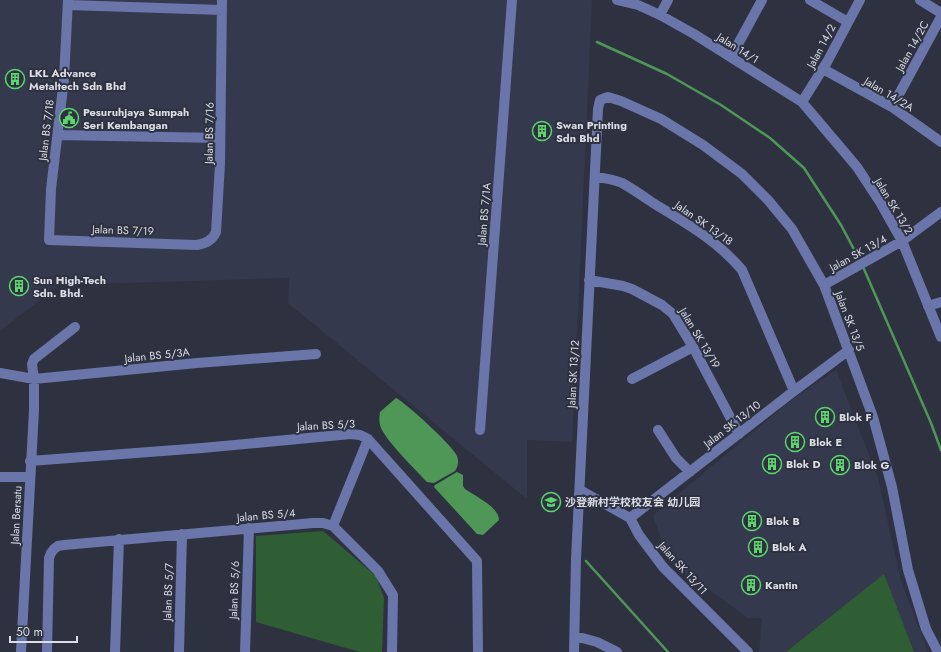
<svg xmlns="http://www.w3.org/2000/svg" width="941" height="652" font-family="Jost,'Noto Sans SC',sans-serif">
<rect width="100%" height="100%" fill="#2e3240"/>
<path fill="#34394d" d="M 0,0 L 592,0 L 572,442 L 527,440 L 527,499 L 288,303 L 289,278 L 59,285 L 0,331 Z
M 836,370 L 878,478 L 901,581 L 928,652 L 759,652 L 762,618 L 748,618 L 678,567 L 664,548 L 653,515 L 794,398 Z"/>
<path fill="#2f5e34" d="M 323,531 L 376,576 L 384,598 L 382,652 L 360,652 L 256,622 L 256,536 Z
M 884,574 L 914,652 L 786,652 Z"/>
<path fill="#4e9756" d="M 396,398 C 407,404 453,446 457,456 C 459,461 458,467 455,471 L 434,483 L 427,482 C 415,469 388,443 381,428 C 379,423 379,418 380,412 Z
M 457,472 L 463,475 L 463,486 L 465,489 C 475,496 499,507 499,520 L 483,535 L 477,534 L 434,487 L 435,485 Z"/>
<g fill="none" stroke-linecap="round" stroke-linejoin="round">
<path stroke="#4e9756" stroke-width="2.5" d="M 597,42 L 667,74 L 721,105 L 770,138 L 804,168 L 841,225 L 858,257
M 864,269 L 931,423 L 941,450
M 586,561 L 668,652"/>
<path stroke="#6a75a9" stroke-width="10" d="M 68,0 L 64,79 L 51,189 L 49,240 L 197,245 C 206,243 212,241 216,232 L 220,164 L 222,0
M 617,0 L 638,5 L 660,15 L 694,34 L 802,102 L 857,167 L 880,202 L 902,241 L 941,337
M 810,0 L 848,22
M 920,0 L 941,13
M 68,5 L 222,10
M 660,15 L 668,0
M 731,57 L 762,0
M 823,69 L 892,107 L 941,142
M 802,102 L 827,62 L 860,0
M 892,107 L 941,17
M 58,135 L 220,138
M 595,177 C 604,178 613,179 622,183 C 633,189 643,196 653,203 C 684,222 718,241 742,270 L 794,391
M 589,280 L 623,286 L 632,289 L 662,305 L 673,314 L 693,347 L 739,434
M 824,285 L 902,241 L 941,212
M 928,306 L 941,302
M 0,373 L 34,379 L 197,363 L 316,354
M 632,379 L 693,347
M 480,430 L 512,0
M 658,430 L 676,458 L 690,472
M 30,461 L 202,448 L 351,434 L 360,435 L 368,439 L 477,561 L 478,652
M 0,477 L 29,477
M 580,490 L 630,518 L 639,535 L 663,567 L 748,652
M 630,518 L 794,391 L 849,350
M 333,526 L 368,439
M 575,636 L 597,642 L 617,652
M 21,652 L 34,410 L 34,379 L 32,364 L 34,359 L 75,327
M 47,652 L 49,558 L 51,553 L 54,549 L 58,546 L 64,545 L 313,523 L 323,523 L 333,526 L 378,571 L 393,595 L 392,652
M 115,652 L 119,539
M 179,652 L 182,534
M 245,652 L 249,528
M 574,652 L 576,559 L 598,109 L 600,100 L 608,97 L 621,101 L 661,119 L 703,145 L 742,174 L 768,200 L 792,229 L 824,285 L 873,417 L 892,487 L 908,570 L 926,629 L 938,652"/>
</g>
<defs>
<symbol id="building-ring" viewBox="-11 -11 22 22"><circle r="9.5" fill="#2e3240" stroke="#5cd56d" stroke-width="1.5"/><path d="M-4-6H4V6H1V3H-1V6H-4ZM-2.5-4.3h1.7v1.8h-1.7ZM.8-4.3h1.7v1.8H.8ZM-2.5-1h1.7V.8h-1.7ZM.8-1h1.7V.8H.8Z" fill="#5cd56d"/></symbol>
<symbol id="civic-ring" viewBox="-11 -11 22 22"><circle r="9.5" fill="#2e3240" stroke="#5cd56d" stroke-width="1.5"/><path d="M-.6-6.5H3V-4.5H.6V-3L4-1V1h2V6H-6V1h2V-1L-.6-3ZM-1.2 2.5V6h2.4V2.5Z" fill="#5cd56d"/></symbol>
<symbol id="school-ring" viewBox="-11 -11 22 22"><circle r="9.5" fill="#2e3240" stroke="#5cd56d" stroke-width="1.5"/><path d="M0-5L7-2L0 1L-7-2ZM-4 1L0 2.5L4 1V4Q0 6-4 4Z" fill="#5cd56d"/></symbol>
</defs>
<g fill-rule="evenodd">
<use href="#building-ring" x="4" y="68" width="22" height="22"/>
<use href="#civic-ring" x="58" y="107" width="22" height="22"/>
<use href="#building-ring" x="531" y="120" width="22" height="22"/>
<use href="#building-ring" x="8" y="275" width="22" height="22"/>
<use href="#building-ring" x="814" y="406" width="22" height="22"/>
<use href="#building-ring" x="784" y="431" width="22" height="22"/>
<use href="#building-ring" x="761" y="453" width="22" height="22"/>
<use href="#building-ring" x="829" y="454" width="22" height="22"/>
<use href="#school-ring" x="540" y="491" width="22" height="22"/>
<use href="#building-ring" x="741" y="510" width="22" height="22"/>
<use href="#building-ring" x="747" y="536" width="22" height="22"/>
<use href="#building-ring" x="740" y="574" width="22" height="22"/>
</g>
<g text-anchor="middle" stroke-width="4" stroke-linejoin="round" paint-order="stroke">
<g font-size="11" fill="#dbdee7" stroke="#2e3240">
<text transform="translate(821 46) rotate(-62)" y="4">Jalan 14/2</text>
<text transform="translate(912 46) rotate(-61)" y="4">Jalan 14/2C</text>
<text transform="translate(738 48) rotate(32)" y="4">Jalan 14/1</text>
<text transform="translate(889 94) rotate(31)" y="4">Jalan 14/2A</text>
<text transform="translate(46 130) rotate(-83)" y="4">Jalan BS 7/18</text>
<text transform="translate(209 133) rotate(-89)" y="4">Jalan BS 7/16</text>
<text transform="translate(894 206) rotate(59)" y="4">Jalan SK 13/2</text>
<text transform="translate(484 214) rotate(-85)" y="4">Jalan BS 7/1A</text>
<text transform="translate(704 223) rotate(35)" y="4">Jalan SK 13/18</text>
<text transform="translate(123 230) rotate(2)" y="4">Jalan BS 7/19</text>
<text transform="translate(858 253) rotate(-29)" y="4">Jalan SK 13/4</text>
<text transform="translate(850 321) rotate(69)" y="4">Jalan SK 13/5</text>
<text transform="translate(700 338) rotate(59)" y="4">Jalan SK 13/19</text>
<text transform="translate(157 355) rotate(-6)" y="4">Jalan BS 5/3A</text>
<text transform="translate(573 374) rotate(-87)" y="4">Jalan SK 13/12</text>
<text transform="translate(732 424) rotate(-38)" y="4">Jalan SK 13/10</text>
<text transform="translate(326 425) rotate(-3)" y="4">Jalan BS 5/3</text>
<text transform="translate(16 515) rotate(-87)" y="4">Jalan Bersatu</text>
<text transform="translate(266 515) rotate(-5)" y="4">Jalan BS 5/4</text>
<text transform="translate(683 568) rotate(48)" y="4">Jalan SK 13/11</text>
<text transform="translate(234 590) rotate(-88)" y="4">Jalan BS 5/6</text>
<text transform="translate(168 592) rotate(-88)" y="4">Jalan BS 5/7</text>
</g>
<g font-size="11" font-weight="bold" fill="#dbdee7" stroke="#2e3240" text-anchor="start">
<text x="29" y="77">LKL Advance<tspan x="29" dy="13">Metaltech Sdn Bhd</tspan></text>
<text x="83" y="116">Pesuruhjaya Sumpah<tspan x="83" dy="13">Seri Kembangan</tspan></text>
<text x="556" y="129">Swan Printing<tspan x="556" dy="13">Sdn Bhd</tspan></text>
<text x="33" y="284">Sun High-Tech<tspan x="33" dy="13">Sdn. Bhd.</tspan></text>
<text x="839" y="421">Blok F</text>
<text x="809" y="446">Blok E</text>
<text x="786" y="468">Blok D</text>
<text x="854" y="469">Blok G</text>
<text x="565" y="506">沙登新村学校校友会 幼儿园</text>
<text x="766" y="525">Blok B</text>
<text x="772" y="551">Blok A</text>
<text x="765" y="589">Kantin</text>
</g>
</g>
<path d="M10 636v6h67v-6" fill="none" stroke="#dbdee7" stroke-width="2"/>
<text x="16" y="636" font-size="12" fill="#dbdee7" stroke="#2e3240" stroke-width="3" paint-order="stroke">50 m</text>
</svg>
